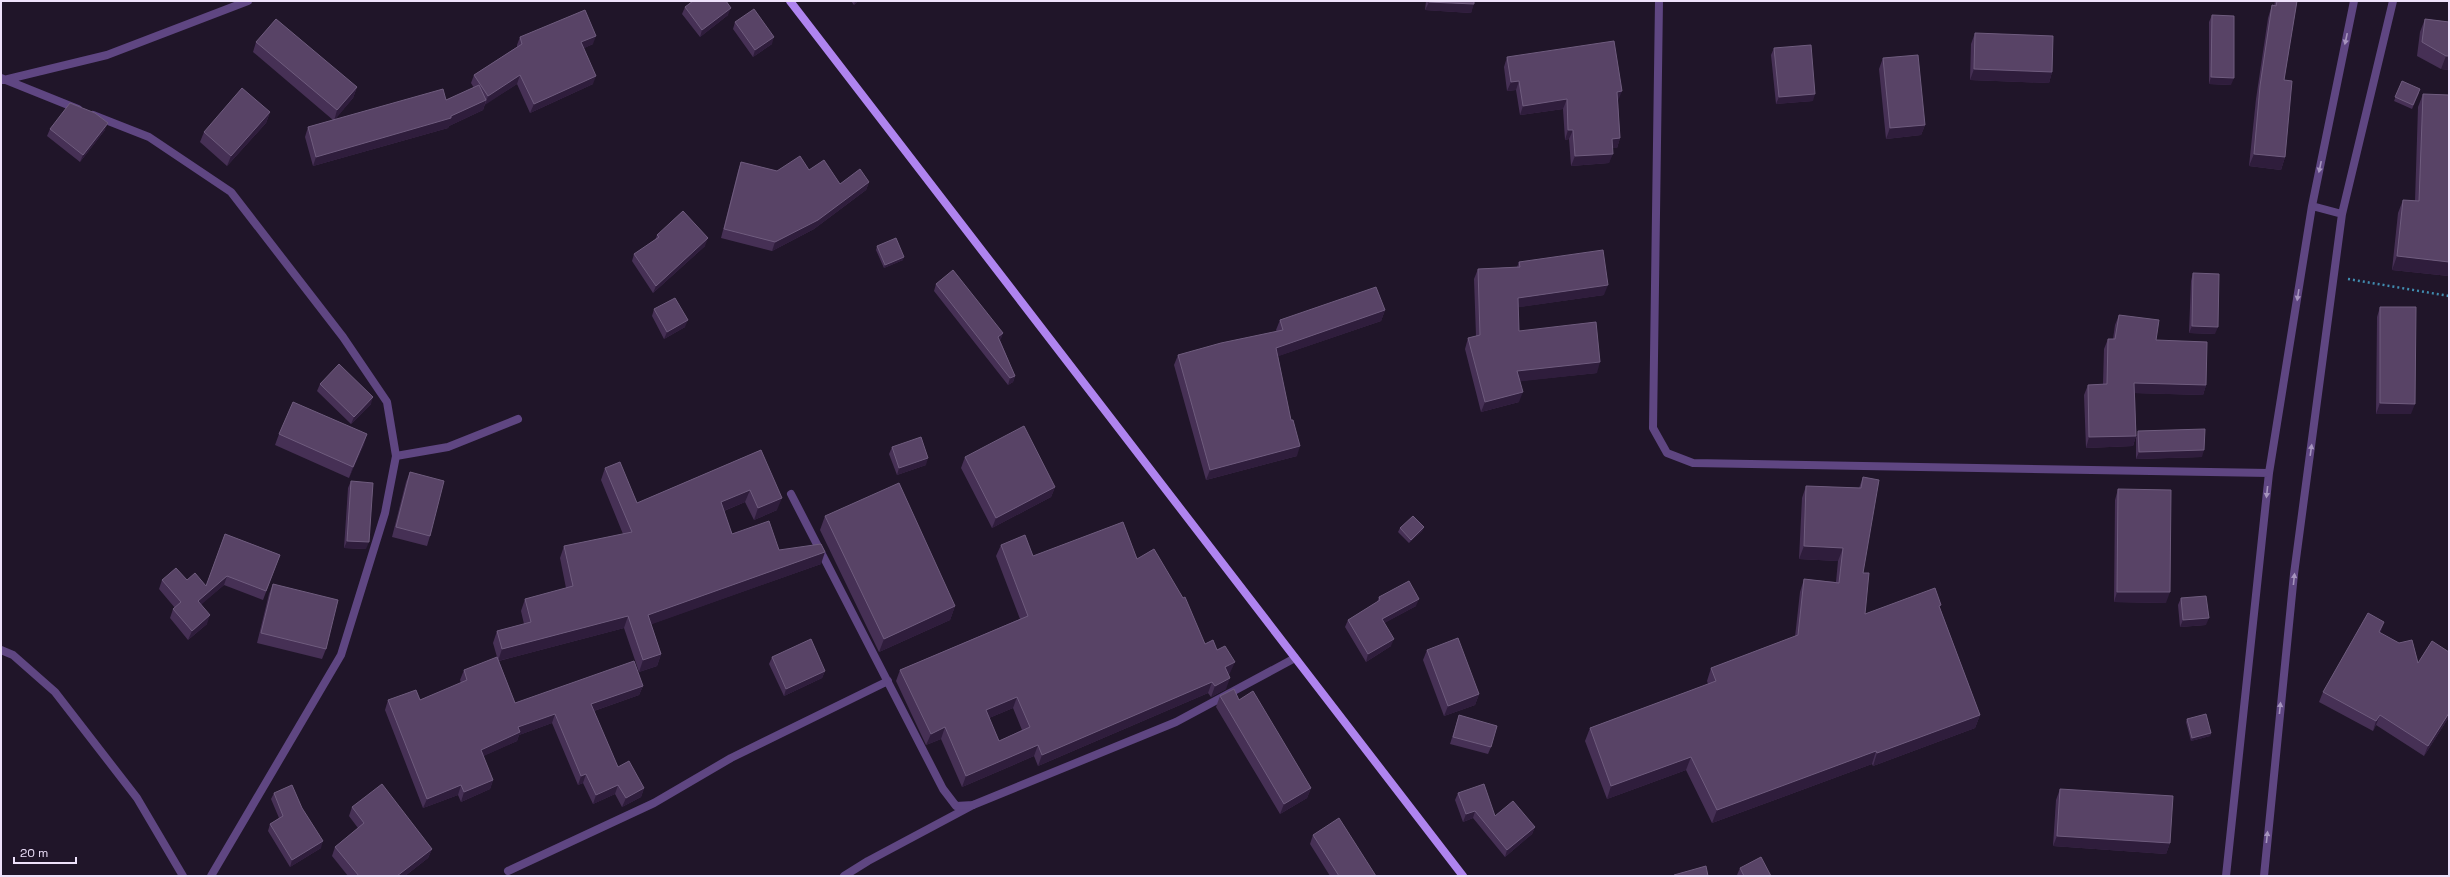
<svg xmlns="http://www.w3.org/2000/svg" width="2450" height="877" font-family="'Space Grotesk',sans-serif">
<rect width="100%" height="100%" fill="#201529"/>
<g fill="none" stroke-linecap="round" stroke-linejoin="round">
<path stroke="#418caf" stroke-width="2.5" stroke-dasharray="2 3" stroke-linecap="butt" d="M 2348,279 L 2449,296"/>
<path stroke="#5f4682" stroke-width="8" d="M 396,456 L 448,447 L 518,419
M 844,876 L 868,861 L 973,805"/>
<path stroke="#5f4682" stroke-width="8" d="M 1659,1 L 1653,428 L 1667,453 L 1693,463 L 2269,473
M 1,78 L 78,109
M 4,80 L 107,55 L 248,1
M 93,115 L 149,137 L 231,192 L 343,337 L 387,402 L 396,456 L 385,513 L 341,655 L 211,876
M 2312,206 L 2342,214
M 791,494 L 943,789 L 956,806 L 973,805 L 1176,722 L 1295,658
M 1,650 L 13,655 L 55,692 L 137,798 L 183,876
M 508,871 L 654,803 L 731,758 L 888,681
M 2226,876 L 2269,473 L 2312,206 L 2354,1
M 2264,876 L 2294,574 L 2342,214 L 2393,1"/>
<path stroke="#af84ef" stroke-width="8" d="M 790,1 L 1463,876"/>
</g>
<path fill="#463055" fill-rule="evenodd" d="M 851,1 L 858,1 L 854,5 Z
M 1426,1 L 1474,1 L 1471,13 L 1425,10 Z
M 2275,1 L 2297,1 L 2284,80 L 2285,157 L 2281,170 L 2249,166 L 2256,99 L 2268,18 L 2272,5 L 2274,6 Z
M 685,7 L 728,15 L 700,37 L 682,14 Z
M 2212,15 L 2231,85 L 2209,84 L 2209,22 Z
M 2425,19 L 2449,22 L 2449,70 L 2441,69 L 2417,56 L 2420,32 Z
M 735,22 L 772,44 L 753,57 L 733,29 Z
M 1975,33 L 2052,72 L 2049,83 L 1970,80 L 1971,44 Z
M 520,37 L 593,44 L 584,48 L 593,84 L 530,113 L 517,84 L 485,104 L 483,110 L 449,126 L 448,128 L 313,166 L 305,137 L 308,127 L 333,120 L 253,52 L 256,42 L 357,87 L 353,98 L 334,120 L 446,100 L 474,88 L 471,83 L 474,75 L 517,47 L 517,45 Z
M 1774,48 L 1813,101 L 1776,104 L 1771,55 Z
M 1507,57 L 1618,101 L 1620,138 L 1617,148 L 1612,148 L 1609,163 L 1571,166 L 1569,139 L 1565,140 L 1563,109 L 1520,115 L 1516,90 L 1507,91 L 1504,67 Z
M 1883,58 L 1925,125 L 1921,135 L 1886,139 L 1879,69 Z
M 2402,81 L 2419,93 L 2412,109 L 2394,101 Z
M 2423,94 L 2449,95 L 2449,276 L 2392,270 L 2398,213 L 2403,200 L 2415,201 L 2418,107 Z
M 270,112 L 266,123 L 227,166 L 200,142 L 204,132 Z
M 50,129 L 105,130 L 80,162 L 47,136 Z
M 741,162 L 777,171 L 809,170 L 840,184 L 869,182 L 866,190 L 814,229 L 772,251 L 721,238 L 738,171 Z
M 657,235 L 705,246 L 653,293 L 632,261 L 634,254 L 655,240 Z
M 877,246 L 903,260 L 884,268 L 876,250 Z
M 1519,262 L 1604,295 L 1518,307 L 1519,331 L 1597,373 L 1520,381 L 1519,402 L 1481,412 L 1465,349 L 1468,338 L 1476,336 L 1474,279 L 1478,269 L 1517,267 Z
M 2193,273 L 2215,334 L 2189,333 L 2191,281 Z
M 936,284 L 1003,333 L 1000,340 L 1015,376 L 1013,382 L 1008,385 L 934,291 Z
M 2380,307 L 2411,414 L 2376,414 L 2377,317 Z
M 654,309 L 685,327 L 664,339 L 652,316 Z
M 1385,310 L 1381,321 L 1278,356 L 1297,456 L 1206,480 L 1174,365 L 1178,355 L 1277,332 L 1276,330 L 1280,320 Z
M 2119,315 L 2156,340 L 2206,385 L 2203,395 L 2135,393 L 2136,436 L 2133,446 L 2086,448 L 2084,395 L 2088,385 L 2103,384 L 2104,349 L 2108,339 L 2113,339 L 2115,325 Z
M 320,384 L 371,404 L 351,424 L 317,391 Z
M 2138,431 L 2202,457 L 2136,459 L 2136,438 Z
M 279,434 L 367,434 L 349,478 L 275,445 Z
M 892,447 L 926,465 L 897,475 L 889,454 Z
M 761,450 L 777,510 L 754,520 L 745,502 L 724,511 L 732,534 L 779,550 L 821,564 L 651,624 L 661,654 L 657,666 L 639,672 L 624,628 L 499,661 L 515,703 L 643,686 L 639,695 L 594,711 L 618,767 L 644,788 L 641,797 L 622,807 L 615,794 L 593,804 L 583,783 L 578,785 L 552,723 L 519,735 L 517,741 L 483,756 L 493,780 L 490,789 L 461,802 L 458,795 L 423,808 L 385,710 L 388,700 L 420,700 L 461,683 L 460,680 L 464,670 L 497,657 L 493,643 L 497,631 L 524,624 L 521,611 L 525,599 L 566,588 L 560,558 L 564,546 L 623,534 L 601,480 L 605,468 L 637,503 Z
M 965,457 L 1055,487 L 1051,497 L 992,528 L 961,468 Z
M 410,472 L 430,536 L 427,546 L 392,537 L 406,482 Z
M 1863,477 L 1863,573 L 1865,614 L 1940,608 L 1980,715 L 1975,728 L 1873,766 L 1872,764 L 1712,823 L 1686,770 L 1607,799 L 1585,741 L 1590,728 L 1708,684 L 1707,681 L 1711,668 L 1795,637 L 1800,592 L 1804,579 L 1836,582 L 1838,561 L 1799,559 L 1802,498 L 1806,486 L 1859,488 Z
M 351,481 L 366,549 L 344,548 L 348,488 Z
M 2118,489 L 2166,603 L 2114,602 L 2115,500 Z
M 825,516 L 955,606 L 950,620 L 879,652 L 820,530 Z
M 1424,527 L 1422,531 L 1409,543 L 1398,532 L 1400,528 Z
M 225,534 L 280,555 L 263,600 L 224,585 L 201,604 L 207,624 L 188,640 L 170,618 L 173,609 L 175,608 L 159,589 L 162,580 L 187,580 L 206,586 Z
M 1001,545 L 1033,556 L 1137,559 L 1205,644 L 1217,650 L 1230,673 L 1228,674 L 1226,689 L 1211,697 L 1208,693 L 1038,766 L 1034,756 L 962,787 L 941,739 L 926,745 L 896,681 L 900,670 L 1020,619 L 996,556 ZM 1013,708 L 1022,730 L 999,741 L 989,718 Z
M 273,584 L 326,649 L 322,659 L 257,643 L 269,594 Z
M 1379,597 L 1416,606 L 1384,623 L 1391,646 L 1366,662 L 1345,627 L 1348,620 L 1377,602 Z
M 2181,598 L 2206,625 L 2180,627 L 2178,605 Z
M 2380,633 L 2418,663 L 2449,717 L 2424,756 L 2376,725 L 2373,731 L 2319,702 L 2323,692 Z
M 1427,650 L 1479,694 L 1475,705 L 1444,716 L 1423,660 Z
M 772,657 L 825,671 L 822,678 L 784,696 L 769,664 Z
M 1220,696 L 1239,700 L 1311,788 L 1307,798 L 1280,814 L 1216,707 Z
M 1459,715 L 1491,747 L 1488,754 L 1450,744 Z
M 2187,719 L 2211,733 L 2210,736 L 2191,741 L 2186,722 Z
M 2060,789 L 2170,843 L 2166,854 L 2053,846 L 2056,800 Z
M 274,793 L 302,808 L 321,848 L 290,867 L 268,831 L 270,824 L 279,818 L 271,799 Z
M 1458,793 L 1495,816 L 1535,827 L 1532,834 L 1505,857 L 1473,818 L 1463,822 L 1455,800 Z
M 352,807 L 432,849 L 428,858 L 405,876 L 348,876 L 332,856 L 335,847 L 358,828 L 349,816 Z
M 1313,835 L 1376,876 L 1330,876 L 1310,844 Z
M 1740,868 L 1771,876 L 1738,876 L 1737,875 Z"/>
<path fill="#2f1d3c" d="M 855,1 L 858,1 L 854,5 Z
M 1429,2 L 1474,4 L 1471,13 L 1425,10 Z
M 731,8 L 728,15 L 700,37 L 702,30 Z
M 596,36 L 593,44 L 578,51 L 581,42 Z
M 774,37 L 772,44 L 753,57 L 755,50 Z
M 2446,56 L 2449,56 L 2449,70 L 2441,69 Z
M 1974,69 L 2052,72 L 2049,83 L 1970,80 Z
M 520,75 L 517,84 L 485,105 L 488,96 Z
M 596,76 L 593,84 L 530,113 L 534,104 Z
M 2211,77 L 2234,78 L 2231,85 L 2209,84 Z
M 1519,81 L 1516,90 L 1507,91 L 1511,82 Z
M 357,87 L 353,98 L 334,121 L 337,110 Z
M 1622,91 L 1618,101 L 1617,92 Z
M 1815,94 L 1813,101 L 1776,104 L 1779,97 Z
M 1567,99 L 1563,109 L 1520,115 L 1523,106 Z
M 486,100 L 483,110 L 449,126 L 448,128 L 313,166 L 316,157 L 451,116 Z
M 270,112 L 266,123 L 227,166 L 231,156 Z
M 108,123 L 105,130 L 80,162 L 83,155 Z
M 1925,125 L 1921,135 L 1886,139 L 1890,128 Z
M 1568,130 L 1573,130 L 1569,139 L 1565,140 Z
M 1620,138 L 1617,148 L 1608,148 L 1612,139 Z
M 1613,154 L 1609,163 L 1571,166 L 1575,156 Z
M 2254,154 L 2285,157 L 2281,170 L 2249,166 Z
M 869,182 L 866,190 L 814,229 L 772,251 L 775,242 Z
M 708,238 L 705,246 L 653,293 L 656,286 Z
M 2397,256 L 2449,262 L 2449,276 L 2392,270 Z
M 904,257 L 903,260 L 884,268 L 885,265 Z
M 1608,285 L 1604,295 L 1514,308 L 1518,298 Z
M 1385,310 L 1381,321 L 1273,358 L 1276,348 Z
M 688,320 L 685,327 L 664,339 L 667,332 Z
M 2192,326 L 2218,327 L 2215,334 L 2189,333 Z
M 1003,333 L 1001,339 L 996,343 L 998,337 Z
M 1600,362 L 1597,373 L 1514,382 L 1517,371 Z
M 1015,376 L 1013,382 L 1008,385 L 1010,378 Z
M 2134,383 L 2206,385 L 2203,395 L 2131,393 Z
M 1523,392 L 1519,402 L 1481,412 L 1485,402 Z
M 373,397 L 371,404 L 351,424 L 354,417 Z
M 2380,403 L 2415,404 L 2411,414 L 2376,414 Z
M 367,434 L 364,445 L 349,478 L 353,467 Z
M 2136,436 L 2133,446 L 2086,448 L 2089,437 Z
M 1300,446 L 1297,456 L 1206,480 L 1210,470 Z
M 2204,450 L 2202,457 L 2136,459 L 2139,452 Z
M 928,458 L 926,465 L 897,475 L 899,468 Z
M 1055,487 L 1051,497 L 992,528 L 996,518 Z
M 750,490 L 745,502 L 716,514 L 721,502 Z
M 782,498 L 777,510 L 754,520 L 758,508 Z
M 1424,527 L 1422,531 L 1409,543 L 1411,540 Z
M 347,541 L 369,542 L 366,549 L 344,548 Z
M 1804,546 L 1843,548 L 1838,561 L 1799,559 Z
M 825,552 L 821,564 L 644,627 L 648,615 Z
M 227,576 L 224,585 L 195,610 L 198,601 Z
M 2117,592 L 2170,592 L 2166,603 L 2114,602 Z
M 1419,599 L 1416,606 L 1379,626 L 1382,619 Z
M 955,606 L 950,620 L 879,652 L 884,639 Z
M 210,615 L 207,624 L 188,640 L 192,631 Z
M 628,616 L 624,628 L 498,661 L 502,649 Z
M 2209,618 L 2206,625 L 2180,627 L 2183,620 Z
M 2384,622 L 2381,632 L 2379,632 Z
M 1394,639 L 1391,646 L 1366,662 L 1368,654 Z
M 661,654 L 657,666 L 639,672 L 643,660 Z
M 1235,662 L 1230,673 L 1221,678 L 1225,667 Z
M 825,671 L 822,678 L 784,696 L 786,689 Z
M 1230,678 L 1226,689 L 1211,697 L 1215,686 Z
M 1212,682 L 1208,693 L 1038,766 L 1042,755 Z
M 643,686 L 639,695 L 588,713 L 591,704 Z
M 1479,694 L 1475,705 L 1444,716 L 1448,706 Z
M 1017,697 L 1013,708 L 982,721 L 986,710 Z
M 2449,713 L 2449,717 L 2424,756 L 2428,746 Z
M 555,714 L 552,723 L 519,735 L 517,741 L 477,759 L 481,750 L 518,727 Z
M 1980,715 L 1975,728 L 1873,766 L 1877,753 Z
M 2380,715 L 2376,725 L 2373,731 L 2376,721 Z
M 945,727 L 941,739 L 926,745 L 931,734 Z
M 2211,733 L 2210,736 L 2191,741 L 2192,738 Z
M 1038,745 L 1034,756 L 962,787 L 966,776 Z
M 1876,751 L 1872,764 L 1712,823 L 1717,810 Z
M 1691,757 L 1686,770 L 1607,799 L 1611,786 Z
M 586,774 L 583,783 L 578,785 L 581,776 Z
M 493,780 L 490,789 L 461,802 L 464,792 Z
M 461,785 L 458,795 L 423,808 L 427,799 Z
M 618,785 L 615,794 L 593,804 L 596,795 Z
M 644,788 L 641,797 L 622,807 L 626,798 Z
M 1311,788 L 1307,798 L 1280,814 L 1284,804 Z
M 1475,811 L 1473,818 L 1463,822 L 1466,814 Z
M 1535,827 L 1532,834 L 1505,857 L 1507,850 Z
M 2057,836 L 2170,843 L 2166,854 L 2053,846 Z
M 323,841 L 321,848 L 290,867 L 292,860 Z
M 432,849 L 428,858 L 405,876 L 397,876 Z"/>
<path fill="#584366" stroke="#6f5c7e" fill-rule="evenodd" d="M 693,1 L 726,1 L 731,8 L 702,30 L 685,7 Z
M 1429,1 L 1474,1 L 1474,4 L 1429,2 Z
M 2277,1 L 2297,1 L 2284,80 L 2292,81 L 2285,157 L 2254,154 L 2260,86 L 2272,5 L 2276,6 Z
M 754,9 L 774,37 L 755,50 L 735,22 Z
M 585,10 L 596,36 L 581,42 L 596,76 L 534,104 L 520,75 L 488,96 L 474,75 L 522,44 L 520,37 Z
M 2212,15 L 2234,16 L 2234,78 L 2211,77 Z
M 276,19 L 357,87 L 337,110 L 256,42 Z
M 2425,19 L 2449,22 L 2449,56 L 2446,56 L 2422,42 Z
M 1975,33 L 2053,36 L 2052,72 L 1974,69 Z
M 1614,41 L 1622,91 L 1617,92 L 1620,138 L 1612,139 L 1613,154 L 1575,156 L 1573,130 L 1568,130 L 1567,99 L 1523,106 L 1519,81 L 1511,82 L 1507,57 Z
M 1811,45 L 1815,94 L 1779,97 L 1774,48 Z
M 1918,55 L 1925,125 L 1890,128 L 1883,58 Z
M 2402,81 L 2420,89 L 2413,105 L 2395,97 Z
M 479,85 L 486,100 L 451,116 L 451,118 L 316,157 L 308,127 L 443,89 L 446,100 Z
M 242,88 L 270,112 L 231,156 L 204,132 Z
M 2423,94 L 2449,95 L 2449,262 L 2397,256 L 2403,200 L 2419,201 Z
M 70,103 L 95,113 L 108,123 L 83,155 L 50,129 Z
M 800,156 L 809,170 L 824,160 L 840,184 L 860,169 L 869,182 L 818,220 L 775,242 L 724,229 L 741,162 L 777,171 Z
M 683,211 L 708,238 L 656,286 L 634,254 L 659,237 L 657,235 Z
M 896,238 L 904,257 L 885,265 L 877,246 Z
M 1603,250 L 1608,285 L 1518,298 L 1519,331 L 1596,322 L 1600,362 L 1517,371 L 1523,392 L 1485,402 L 1468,338 L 1480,335 L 1478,269 L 1520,267 L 1519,262 Z
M 953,270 L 1003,333 L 998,337 L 1015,376 L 1010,378 L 936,284 Z
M 2193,273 L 2219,274 L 2218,327 L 2192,326 Z
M 1376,287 L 1385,310 L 1276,348 L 1291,420 L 1293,420 L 1300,446 L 1210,470 L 1178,355 L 1221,343 L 1283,330 L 1280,320 Z
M 675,298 L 688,320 L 667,332 L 654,309 Z
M 2380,307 L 2416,307 L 2415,404 L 2380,403 Z
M 2119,315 L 2159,320 L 2156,340 L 2207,342 L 2206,385 L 2134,383 L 2136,436 L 2089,437 L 2088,385 L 2107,384 L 2108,339 L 2115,339 Z
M 339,364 L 373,397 L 354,417 L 320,384 Z
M 293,402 L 367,434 L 353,467 L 279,434 Z
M 1024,426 L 1055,487 L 996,518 L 965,457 Z
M 2205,429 L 2204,450 L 2139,452 L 2138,431 Z
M 921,437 L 928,458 L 899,468 L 892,447 Z
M 761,450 L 782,498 L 758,508 L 750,490 L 721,502 L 732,534 L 769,521 L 779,550 L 821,544 L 825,552 L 648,615 L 661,654 L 643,660 L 628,616 L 502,649 L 497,631 L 531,622 L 525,599 L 573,586 L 564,546 L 632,532 L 605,468 L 620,462 L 637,503 Z
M 410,472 L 444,481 L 430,536 L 396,527 Z
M 1863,477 L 1879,480 L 1863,573 L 1869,573 L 1865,614 L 1935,588 L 1941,605 L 1939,606 L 1980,715 L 1877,753 L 1876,751 L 1717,810 L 1691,757 L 1611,786 L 1590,728 L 1716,681 L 1711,668 L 1798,635 L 1804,579 L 1839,583 L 1843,548 L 1804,546 L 1806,486 L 1861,488 Z
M 351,481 L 373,483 L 369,542 L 347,541 Z
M 899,483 L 955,606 L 884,639 L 825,516 Z
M 2118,489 L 2171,490 L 2170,592 L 2117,592 Z
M 1413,516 L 1424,527 L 1411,540 L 1400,528 Z
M 1123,522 L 1137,559 L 1154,549 L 1183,598 L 1185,597 L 1205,644 L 1213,640 L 1217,650 L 1225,646 L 1235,662 L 1225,667 L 1230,678 L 1215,686 L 1212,682 L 1042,755 L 1038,745 L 966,776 L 945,727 L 931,734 L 900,670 L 1028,616 L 1001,545 L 1025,535 L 1033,556 ZM 1017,697 L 1030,727 L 999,741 L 986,710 Z
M 225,534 L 280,555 L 266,591 L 227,576 L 198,601 L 210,615 L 192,631 L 173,609 L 181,602 L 162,580 L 176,568 L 187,580 L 195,573 L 206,586 Z
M 1409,581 L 1419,599 L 1382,619 L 1394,639 L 1368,654 L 1348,620 L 1380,600 L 1379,597 Z
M 273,584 L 338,600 L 326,649 L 261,633 Z
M 2206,596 L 2209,618 L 2183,620 L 2181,598 Z
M 2368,613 L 2384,622 L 2379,632 L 2399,643 L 2412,640 L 2418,663 L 2432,641 L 2449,652 L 2449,713 L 2428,746 L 2380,715 L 2376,721 L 2323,692 Z
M 1458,638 L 1479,694 L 1448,706 L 1427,650 Z
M 811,639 L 825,671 L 786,689 L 772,657 Z
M 497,657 L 515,703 L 634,661 L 643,686 L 591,704 L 618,767 L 629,761 L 644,788 L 626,798 L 618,785 L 596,795 L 586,774 L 581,776 L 555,714 L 518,727 L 520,732 L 481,750 L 493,780 L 464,792 L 461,785 L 427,799 L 388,700 L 416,690 L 420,700 L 467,680 L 464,670 Z
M 1234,689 L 1239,700 L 1253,691 L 1311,788 L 1284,804 L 1220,696 Z
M 2206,714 L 2211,733 L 2192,738 L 2187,719 Z
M 1459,715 L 1497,726 L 1491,747 L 1453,737 Z
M 382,784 L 432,849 L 397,876 L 359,876 L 335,847 L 364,823 L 352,807 Z
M 1484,784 L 1495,816 L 1513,801 L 1535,827 L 1507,850 L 1475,811 L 1466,814 L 1458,793 Z
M 292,785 L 302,808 L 323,841 L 292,860 L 270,824 L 283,816 L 274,793 Z
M 2060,789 L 2173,796 L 2170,843 L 2057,836 Z
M 1339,818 L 1376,876 L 1339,876 L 1313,835 Z
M 1761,857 L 1771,876 L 1744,876 L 1740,868 Z
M 1706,866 L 1708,876 L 1674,876 L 1674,875 Z"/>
<defs><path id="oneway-solid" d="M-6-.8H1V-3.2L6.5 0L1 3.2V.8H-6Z"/></defs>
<g fill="#a694be">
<use href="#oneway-solid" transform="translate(2346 39) rotate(102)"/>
<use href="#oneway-solid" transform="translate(2320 167) rotate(102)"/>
<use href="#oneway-solid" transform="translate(2298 295) rotate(99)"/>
<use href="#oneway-solid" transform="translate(2311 450) rotate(-82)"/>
<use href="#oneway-solid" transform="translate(2267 492) rotate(96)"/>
<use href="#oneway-solid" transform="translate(2294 579) rotate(-84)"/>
<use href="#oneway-solid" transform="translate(2280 708) rotate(-84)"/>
<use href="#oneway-solid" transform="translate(2267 837) rotate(-84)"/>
</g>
<rect width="2450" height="877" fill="none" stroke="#eee1fb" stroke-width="4"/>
<path d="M14 857v6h62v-6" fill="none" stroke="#eee1fb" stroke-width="2"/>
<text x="20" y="857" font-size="12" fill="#eee1fb" stroke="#201529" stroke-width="3" paint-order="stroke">20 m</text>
</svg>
